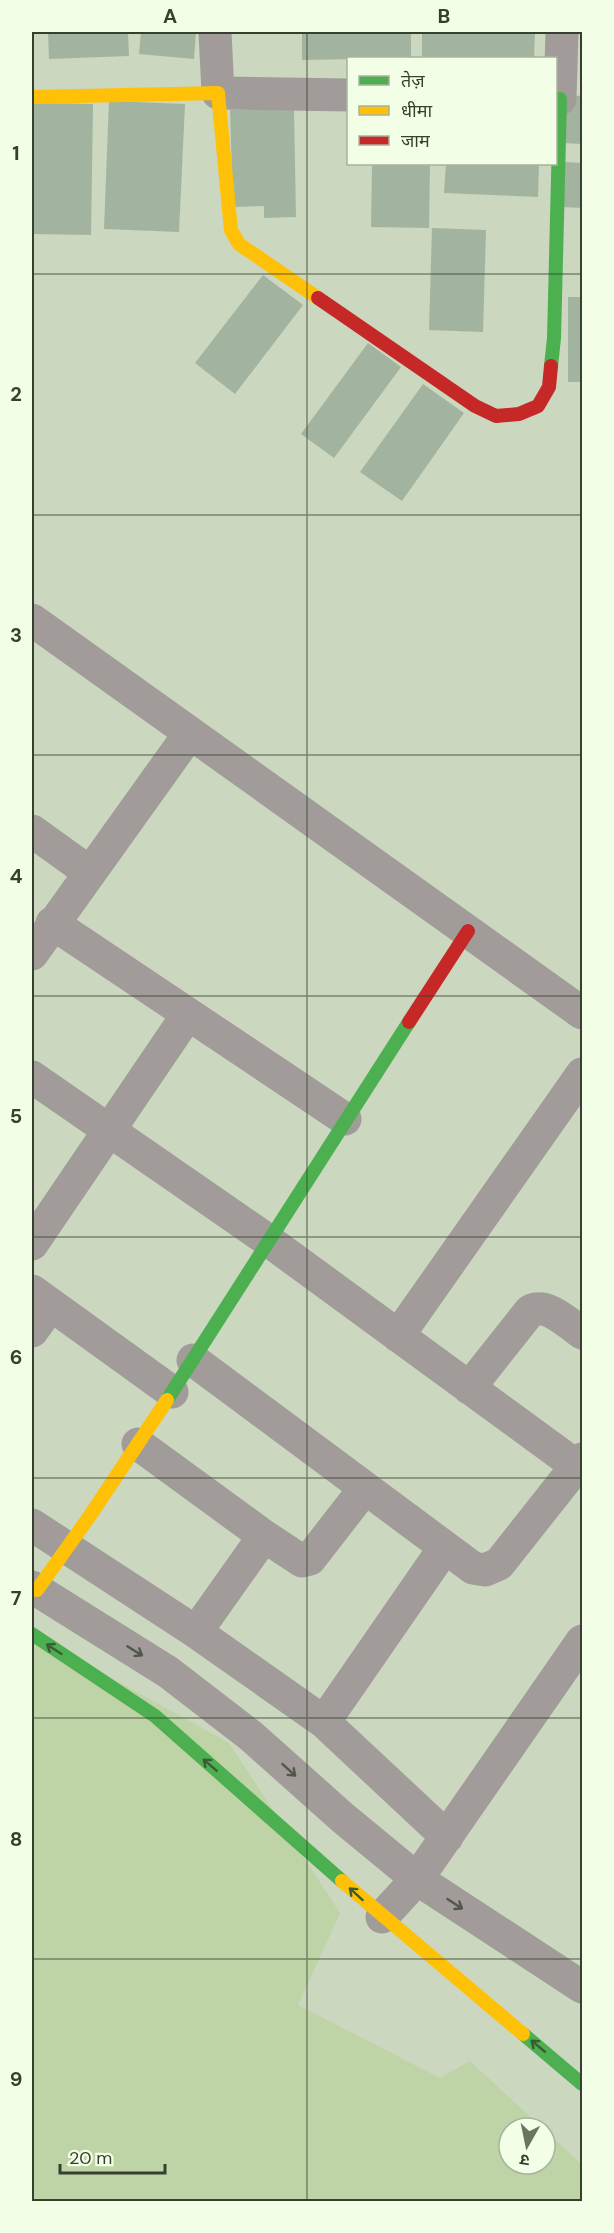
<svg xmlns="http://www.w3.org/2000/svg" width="614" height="2233" font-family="'DM Sans','Noto Sans Devanagari',sans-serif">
<rect width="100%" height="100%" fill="#cbd7bf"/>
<path fill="#bed3a6" d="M 32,1634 L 229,1743 L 340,1913 L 298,2005 L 440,2078 L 470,2061 L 542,2128 L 509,2128 L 509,2164 L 545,2164 L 545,2130 L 582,2165 L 582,2201 L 32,2201 Z"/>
<path fill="#a2b49f" d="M 48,32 L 128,32 L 129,56 L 49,59 Z
M 141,32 L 196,32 L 194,59 L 139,54 Z
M 302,32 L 411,32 L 411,58 L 302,60 Z
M 422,32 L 535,32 L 534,58 L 422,58 Z
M 565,95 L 582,96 L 582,144 L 562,143 Z
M 109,101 L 185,104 L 179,232 L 104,229 Z
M 32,103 L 93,104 L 91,235 L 32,234 Z
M 230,110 L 294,110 L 296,217 L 264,218 L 264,206 L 233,207 Z
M 564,162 L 582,163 L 582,208 L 563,207 Z
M 372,164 L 430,164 L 429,228 L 371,227 Z
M 446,164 L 539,164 L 538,197 L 444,193 Z
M 432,228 L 486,230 L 483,332 L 429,330 Z
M 263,275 L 303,305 L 235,394 L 195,363 Z
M 568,297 L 582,297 L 582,382 L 568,382 Z
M 368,343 L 401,367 L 334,458 L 301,434 Z
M 423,384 L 464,413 L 402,501 L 360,472 Z"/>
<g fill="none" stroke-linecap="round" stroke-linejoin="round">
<path stroke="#a19c9a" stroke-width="33" d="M 215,32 L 218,93 L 348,95
M 556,99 L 560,99 L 562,32
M 32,620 L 582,1013
M 32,831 L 89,872
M 52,923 L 345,1119
M 32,954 L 190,733
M 32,1077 L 269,1241 L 582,1470
M 32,1244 L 188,1014
M 32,1291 L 172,1392
M 32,1331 L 50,1306
M 398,1336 L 582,1074
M 193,1360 L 473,1568 L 485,1570 L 499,1564 L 582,1459
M 469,1388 L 530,1311 C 547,1302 569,1324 582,1333
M 138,1444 L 264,1536 L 302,1561 L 310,1559 L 365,1488
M 32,1525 L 196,1632 L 324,1722 L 447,1837
M 32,1587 L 168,1672 L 251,1736 L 343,1818 L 417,1879 L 582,1987
M 196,1632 L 264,1536
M 324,1722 L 445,1547
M 382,1917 L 417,1879 L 582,1641"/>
<path stroke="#4caf50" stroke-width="14" d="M 551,366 L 554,338 L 560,99
M 167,1400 L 409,1022
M 32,1634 L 155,1716 L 342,1881
M 523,2034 L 582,2084"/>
<path stroke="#ffc107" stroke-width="14" d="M 32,97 L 218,93 L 231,230 L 239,244 L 318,298
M 37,1590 L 89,1517 L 167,1400
M 342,1881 L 523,2034"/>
<path stroke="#c62828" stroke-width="14" d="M 318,298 L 475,406 L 496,416 L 519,414 L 538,406 L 549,387 L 551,366
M 409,1022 L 468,931"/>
</g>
<defs><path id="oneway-shaft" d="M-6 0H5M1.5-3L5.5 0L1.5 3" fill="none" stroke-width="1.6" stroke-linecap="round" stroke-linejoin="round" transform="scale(1.5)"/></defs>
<g stroke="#3c5c36">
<use href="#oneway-shaft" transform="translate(54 1649) rotate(-147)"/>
<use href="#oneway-shaft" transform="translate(210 1765) rotate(-139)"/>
<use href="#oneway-shaft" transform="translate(356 1894) rotate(-138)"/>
<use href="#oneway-shaft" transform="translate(538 2046) rotate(-140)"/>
</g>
<g stroke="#525749">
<use href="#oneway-shaft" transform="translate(135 1651) rotate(32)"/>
<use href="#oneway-shaft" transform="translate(289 1770) rotate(42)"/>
<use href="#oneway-shaft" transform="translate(455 1904) rotate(33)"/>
</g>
<path fill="none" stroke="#37402e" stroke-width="1.5" stroke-opacity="0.55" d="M 307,32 L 307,2202M 32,274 L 582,274M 32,515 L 582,515M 32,755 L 582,755M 32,996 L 582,996M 32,1237 L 582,1237M 32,1478 L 582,1478M 32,1718 L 582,1718M 32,1959 L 582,1959"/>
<rect width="614" height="2233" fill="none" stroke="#f3fee7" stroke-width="66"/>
<rect x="347" y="57" width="210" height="108" fill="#f3fee7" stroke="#a8b29d" stroke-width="1.5"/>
<rect x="359" y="76" width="30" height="9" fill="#4caf50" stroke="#a8b29d" stroke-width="1.5"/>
<text x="401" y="87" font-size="18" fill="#37402e">तेज़</text>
<rect x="359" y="106" width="30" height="9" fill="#ffc107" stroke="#a8b29d" stroke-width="1.5"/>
<text x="401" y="117" font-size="18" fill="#37402e">धीमा</text>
<rect x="359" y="136" width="30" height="9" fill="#c62828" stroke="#a8b29d" stroke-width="1.5"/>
<text x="401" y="147" font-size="18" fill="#37402e">जाम</text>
<g transform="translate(527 2146) rotate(189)"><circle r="28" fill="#f3fee7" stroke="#a8b29d" stroke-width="1.5"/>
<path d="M0-4.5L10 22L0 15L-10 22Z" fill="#6b7561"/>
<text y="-9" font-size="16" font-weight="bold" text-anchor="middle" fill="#37402e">उ</text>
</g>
<path d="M60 2164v9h105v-9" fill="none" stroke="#37402e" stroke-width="3"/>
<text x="69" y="2164" font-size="18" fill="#37402e" stroke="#f3fee7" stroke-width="4.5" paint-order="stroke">20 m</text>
<rect x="33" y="33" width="548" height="2167" fill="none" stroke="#37402e" stroke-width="2"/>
<g font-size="20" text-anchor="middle" font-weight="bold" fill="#37402e">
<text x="170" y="23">A</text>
<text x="444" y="23">B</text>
<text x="16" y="160">1</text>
<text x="16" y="401">2</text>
<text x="16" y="642">3</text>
<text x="16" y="883">4</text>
<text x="16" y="1123">5</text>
<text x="16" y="1364">6</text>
<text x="16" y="1605">7</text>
<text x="16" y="1846">8</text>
<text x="16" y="2086">9</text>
</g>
</svg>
